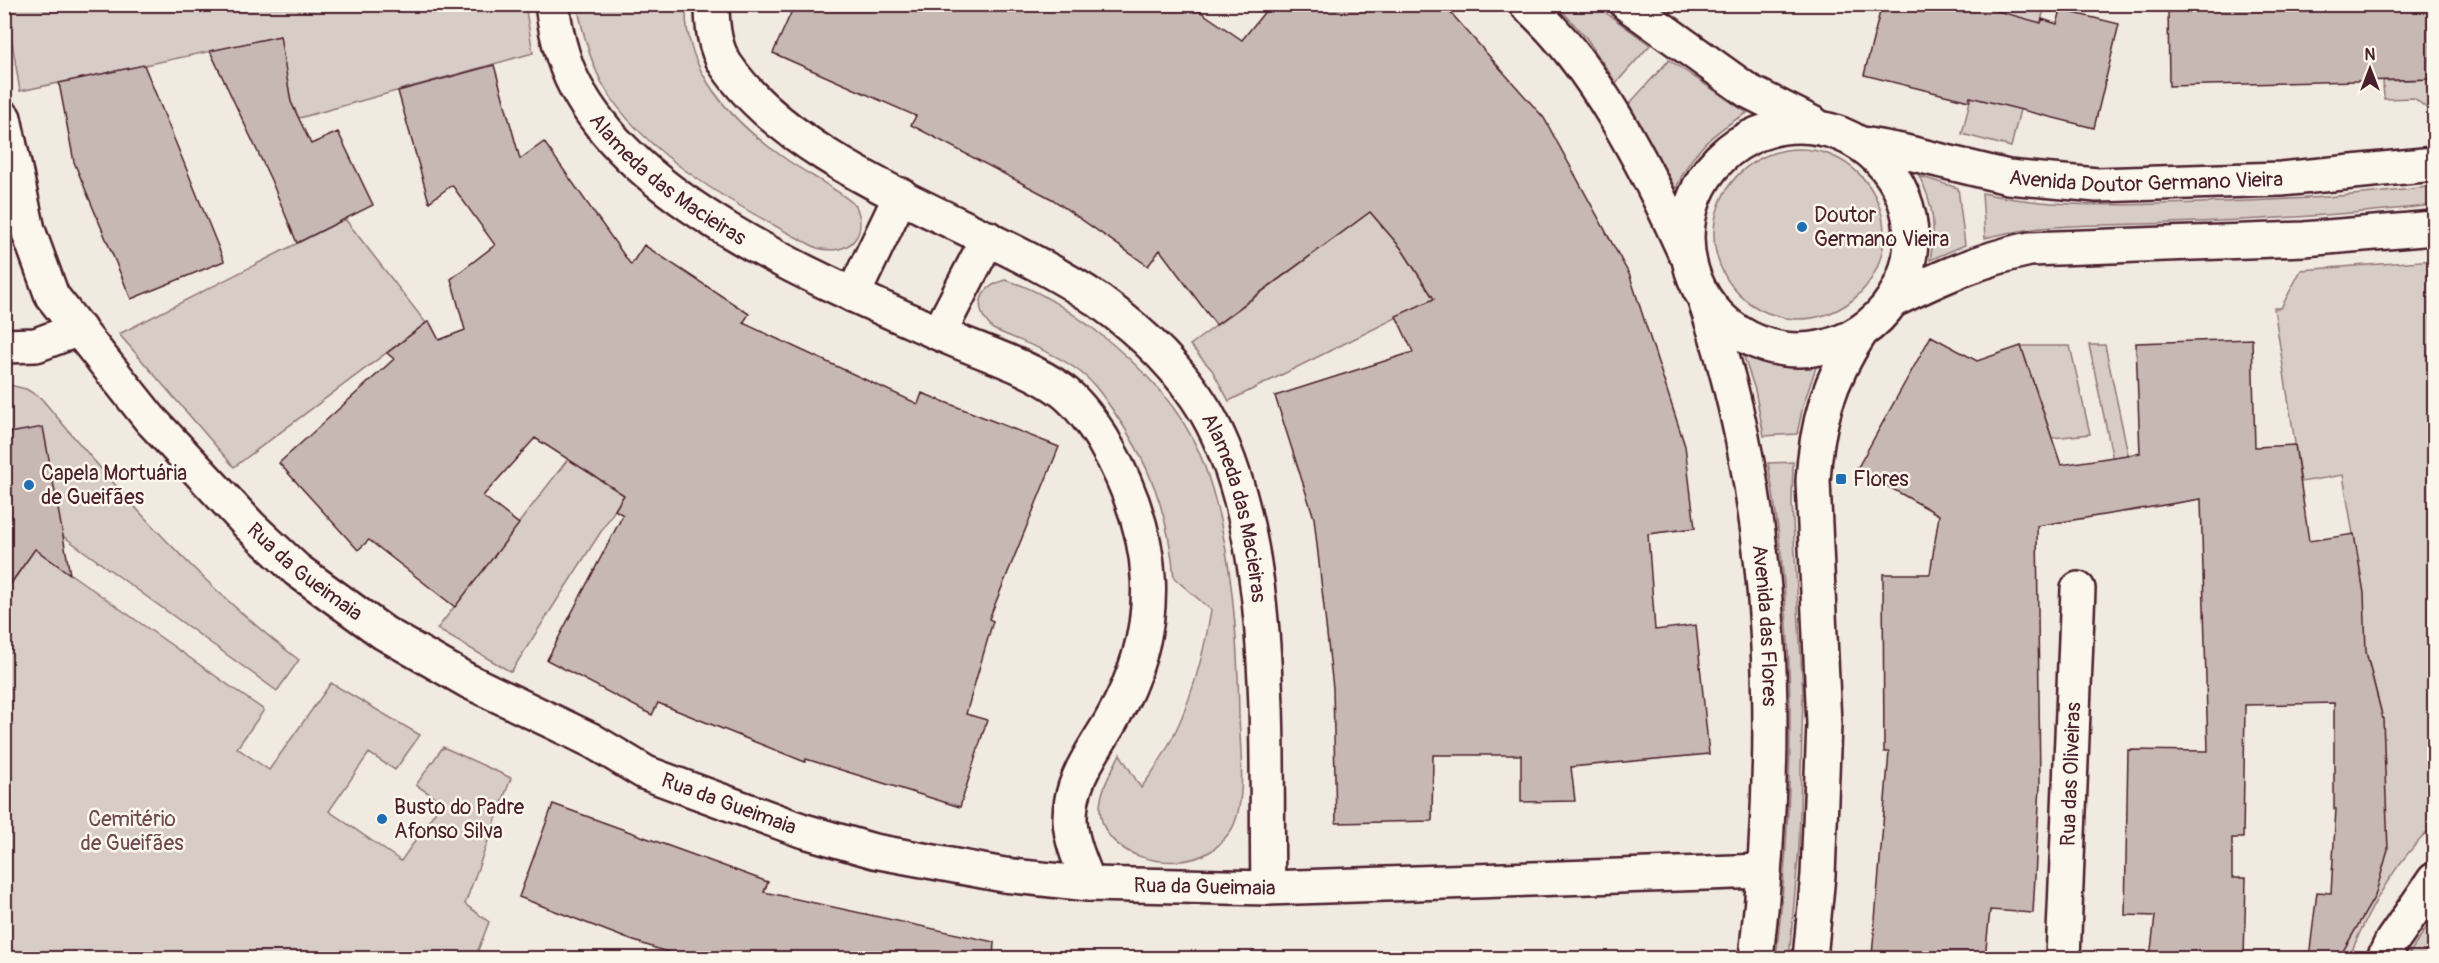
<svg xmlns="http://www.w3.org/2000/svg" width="2439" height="963" font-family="Pangolin,sans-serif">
<rect width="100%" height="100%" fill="#f0eae0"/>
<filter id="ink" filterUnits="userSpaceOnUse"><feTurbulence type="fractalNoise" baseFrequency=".0167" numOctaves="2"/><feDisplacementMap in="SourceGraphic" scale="12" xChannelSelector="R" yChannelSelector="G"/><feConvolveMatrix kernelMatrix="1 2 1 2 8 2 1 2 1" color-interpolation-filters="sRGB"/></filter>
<g filter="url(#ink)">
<path fill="#d8ccc6" stroke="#917678" stroke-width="1.5" d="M 275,4 L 276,7 L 306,4 L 525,5 L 533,53 L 299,118 L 291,102 L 279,37 L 20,91 L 6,5 Z
M 577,5 L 686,5 C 683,70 732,122 783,157 C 806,174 834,186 856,206 C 869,237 848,256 817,248 C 745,211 642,156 602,83 C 589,58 583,32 577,5 Z
M 1557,5 L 1595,5 L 1650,45 L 1616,83 L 1587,39 Z
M 1993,5 L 2045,5 L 2011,147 L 1962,134 Z
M 1669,60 L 1747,113 C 1714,131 1690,153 1676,189 L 1629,104 Z
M 2434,79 L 2434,114 L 2414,98 L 2384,99 L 2383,81 Z
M1714 234a85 85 0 1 1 170 0a85 85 0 1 1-170 0Z
M 1919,176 L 1958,188 L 1965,245 L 1930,260 C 1936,230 1934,204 1919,176 Z
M 2434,186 L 2434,205 C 2347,215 2259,220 2171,223 C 2108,226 2047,222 1985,238 L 1982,193 C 2054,209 2128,205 2201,203 C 2279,200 2357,197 2434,186 Z
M 1370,212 L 1401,248 L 1434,299 L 1229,401 L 1212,370 L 1190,345 Z
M 345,219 L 426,323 L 234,467 L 119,334 Z
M 2434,260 L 2434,826 C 2395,861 2368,910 2349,958 L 2336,958 L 2357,927 L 2382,715 L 2365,647 L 2363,593 L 2343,475 L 2301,482 L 2274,308 L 2281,308 L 2301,270 Z
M 1005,280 C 1037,288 1069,311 1095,330 C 1140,365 1182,407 1203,462 C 1231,535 1238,637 1239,716 C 1240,747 1248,805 1230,832 C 1225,838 1218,847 1211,851 C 1176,874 1101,859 1100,809 C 1100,789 1112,771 1120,754 L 1141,788 C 1181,737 1201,673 1211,610 L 1174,578 C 1169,514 1149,461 1112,409 C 1102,395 1093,381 1079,371 C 1054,352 1022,342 993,329 C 972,309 978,288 1005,280 Z
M 2089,345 L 2105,345 L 2140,510 L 2124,512 Z
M 2021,346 L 2070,346 L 2090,434 L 2052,438 Z
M 1743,354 C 1768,366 1789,371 1816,367 L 1803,406 L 1797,434 L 1764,436 L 1755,390 Z
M 5,384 L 26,389 L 41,398 C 120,493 200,585 299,660 L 277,691 L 63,536 L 5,434 Z
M 568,459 L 636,477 L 511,672 L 437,629 Z
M 1793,462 L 1792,504 L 1803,694 L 1799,847 L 1789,958 L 1776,958 C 1795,794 1797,626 1768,463 Z
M 35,549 L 264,710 L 237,748 L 269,770 L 331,683 L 420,735 L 395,770 L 369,753 L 329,811 L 401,861 L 442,802 L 416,785 L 443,747 L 511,778 L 465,904 L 489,922 L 475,958 L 5,958 L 4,585 L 9,587 Z
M 2434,916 L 2432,958 L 2407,958 L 2409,954 Z"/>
<path fill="#c8b8b3" stroke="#4a1f2b" stroke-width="1.5" d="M 795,4 L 1189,4 L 1242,40 L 1271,4 L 1443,4 L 1544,118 L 1630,276 L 1685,446 L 1695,528 L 1648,534 L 1655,630 L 1696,625 L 1709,754 L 1571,767 L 1575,801 L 1521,802 L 1521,755 L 1433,755 L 1432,821 L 1336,823 L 1333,688 L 1314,518 L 1275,396 L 1413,352 L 1396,316 L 1434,299 L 1401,248 L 1370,212 L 1216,325 L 1160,250 L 1148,266 L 1052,199 L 911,125 L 916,116 L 773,53 Z
M 1882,4 L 1972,4 L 2041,23 L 2042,19 L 2057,24 L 2061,10 L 2119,24 L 2094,128 L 1970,97 L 1969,101 L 1864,75 Z
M 2168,4 L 2434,4 L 2434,79 L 2169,86 Z
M 280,36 L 291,102 L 311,144 L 338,132 L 373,205 L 297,243 L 271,180 L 210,51 Z
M 144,65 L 224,261 L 131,299 L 74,162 L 59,83 Z
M 494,65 L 520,159 L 544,142 L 631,265 L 644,245 L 749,314 L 743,323 L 918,404 L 922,393 L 1059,447 L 989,619 L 993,621 L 966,714 L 987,720 L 960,807 L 806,759 L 805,762 L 658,703 L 652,715 L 547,660 L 623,515 L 615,510 L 624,495 L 535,438 L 483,496 L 519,524 L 455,607 L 369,540 L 358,550 L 279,463 L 394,359 L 387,353 L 429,321 L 439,340 L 465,330 L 451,279 L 495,245 L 452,185 L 429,202 L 398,91 Z
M 1931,336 L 1977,361 L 2021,346 L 2061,465 L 2140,453 L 2136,343 L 2252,339 L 2255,447 L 2295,445 L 2309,541 L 2354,534 L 2364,593 L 2366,652 L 2383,719 L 2388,850 L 2375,896 L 2339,958 L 2309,958 L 2317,892 L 2331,893 L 2336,809 L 2334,809 L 2334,703 L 2245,705 L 2243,838 L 2232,838 L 2232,878 L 2246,878 L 2244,958 L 2150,958 L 2155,916 L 2125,915 L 2128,750 L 2208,751 L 2201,499 L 2037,526 L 2040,786 L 2033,913 L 1990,910 L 1985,958 L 1872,956 L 1889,752 L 1884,752 L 1883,574 L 1930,574 L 1939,515 L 1857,469 Z
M 43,427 L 70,574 L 35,549 L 4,593 L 4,434 Z
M 553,804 L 768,882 L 764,892 L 994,942 L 993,958 L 685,958 L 628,939 L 519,897 Z"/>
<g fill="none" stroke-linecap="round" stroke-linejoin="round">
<defs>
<g id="street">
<path id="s1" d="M 552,4 C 556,36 564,69 581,96 C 649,211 826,283 945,336 C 981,352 1028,366 1060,389 C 1077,401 1092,422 1103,440 C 1157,533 1167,625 1111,721 C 1093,752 1069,782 1070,820 C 1071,842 1081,863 1089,884"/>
<path id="s2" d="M 712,4 C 712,25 714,48 726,65 C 800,175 990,225 1099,301 C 1142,332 1179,367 1206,412 C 1278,536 1265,747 1268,888"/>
<path id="s3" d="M 4,118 L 28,230 L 52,296 L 150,419 L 250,526 L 297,570 L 384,633 L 468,681 L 591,740 L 646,773 L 801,830 L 874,851 L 1004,875 L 1089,884 L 1268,888 L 1764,871"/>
<path d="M 853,295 L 901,195"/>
<path d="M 939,333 L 988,238"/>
<path d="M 4,346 L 36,345 L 79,329"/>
<path id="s4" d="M 2063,958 L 2078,589"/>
<path d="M 2384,958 L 2392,941 L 2434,880"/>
</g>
<g id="secondary">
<path d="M 1526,4 C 1594,64 1647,169 1684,251"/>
<path d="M 1627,4 L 1748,91 L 1814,124"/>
<circle cx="1799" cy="238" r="112"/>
<path id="s5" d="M 1862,144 L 1901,151 L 2008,177 L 2097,185 L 2281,179 L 2434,164"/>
<path d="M 1892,301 C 1937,279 1981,259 2030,249 L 2304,239 L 2434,228"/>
<path id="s6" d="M 1706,304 C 1777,514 1781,740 1756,958"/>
<path d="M 1810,958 L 1818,875 L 1824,724 L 1813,481 C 1816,425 1829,379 1861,332"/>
</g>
</defs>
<use href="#street" stroke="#4a1f2b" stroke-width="38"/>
<use href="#secondary" stroke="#4a1f2b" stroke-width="38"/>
<use href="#street" stroke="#fbf7ec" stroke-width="33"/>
<use href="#secondary" stroke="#fbf7ec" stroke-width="33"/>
</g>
</g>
<g fill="#1f6fb2" stroke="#fbf7ec" stroke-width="2">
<circle cx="1802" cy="227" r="6"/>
<rect x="1835" y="473" width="12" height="12" rx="3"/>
<circle cx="29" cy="485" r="6"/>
<circle cx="382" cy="819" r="6"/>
</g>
<g text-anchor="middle" stroke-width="5" stroke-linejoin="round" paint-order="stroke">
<g font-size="21" fill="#4a1f2b" stroke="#fbf7ec">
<text dy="7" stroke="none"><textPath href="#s1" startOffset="219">Alameda das Macieiras</textPath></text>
<text dy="7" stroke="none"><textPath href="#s5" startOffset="288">Avenida Doutor Germano Vieira</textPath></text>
<text dy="7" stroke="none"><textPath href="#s2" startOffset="765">Alameda das Macieiras</textPath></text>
<text dy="7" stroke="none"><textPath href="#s3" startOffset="560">Rua da Gueimaia</textPath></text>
<text dy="7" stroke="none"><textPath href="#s6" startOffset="328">Avenida das Flores</textPath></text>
<text dy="7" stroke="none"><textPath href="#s4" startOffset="184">Rua das Oliveiras</textPath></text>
<text dy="7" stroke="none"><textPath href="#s3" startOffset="1046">Rua da Gueimaia</textPath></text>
<text dy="7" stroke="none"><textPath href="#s3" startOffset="1532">Rua da Gueimaia</textPath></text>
</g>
<g font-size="21" fill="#4a1f2b" stroke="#fbf7ec" text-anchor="start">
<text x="1814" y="222">Doutor<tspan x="1814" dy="24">Germano Vieira</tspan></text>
<text x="41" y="480">Capela Mortuária<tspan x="41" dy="24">de Gueifães</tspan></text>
<text x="1853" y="486">Flores</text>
<text x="394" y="814">Busto do Padre<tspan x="394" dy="24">Afonso Silva</tspan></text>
</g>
<g font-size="21" fill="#6e4a52" stroke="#fbf7ec">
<text x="132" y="826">Cemitério<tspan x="132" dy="24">de Gueifães</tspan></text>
</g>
</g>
<rect width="2439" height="963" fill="none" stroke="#fbf7ec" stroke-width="24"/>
<rect x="12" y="12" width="2415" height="939" fill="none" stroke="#4a1f2b" stroke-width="2" filter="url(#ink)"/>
<g transform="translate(2370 69)" stroke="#fbf7ec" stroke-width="4.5" paint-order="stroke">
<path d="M0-4.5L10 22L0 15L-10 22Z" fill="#4a1f2b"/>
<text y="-9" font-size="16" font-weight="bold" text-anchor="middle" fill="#4a1f2b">N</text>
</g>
</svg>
